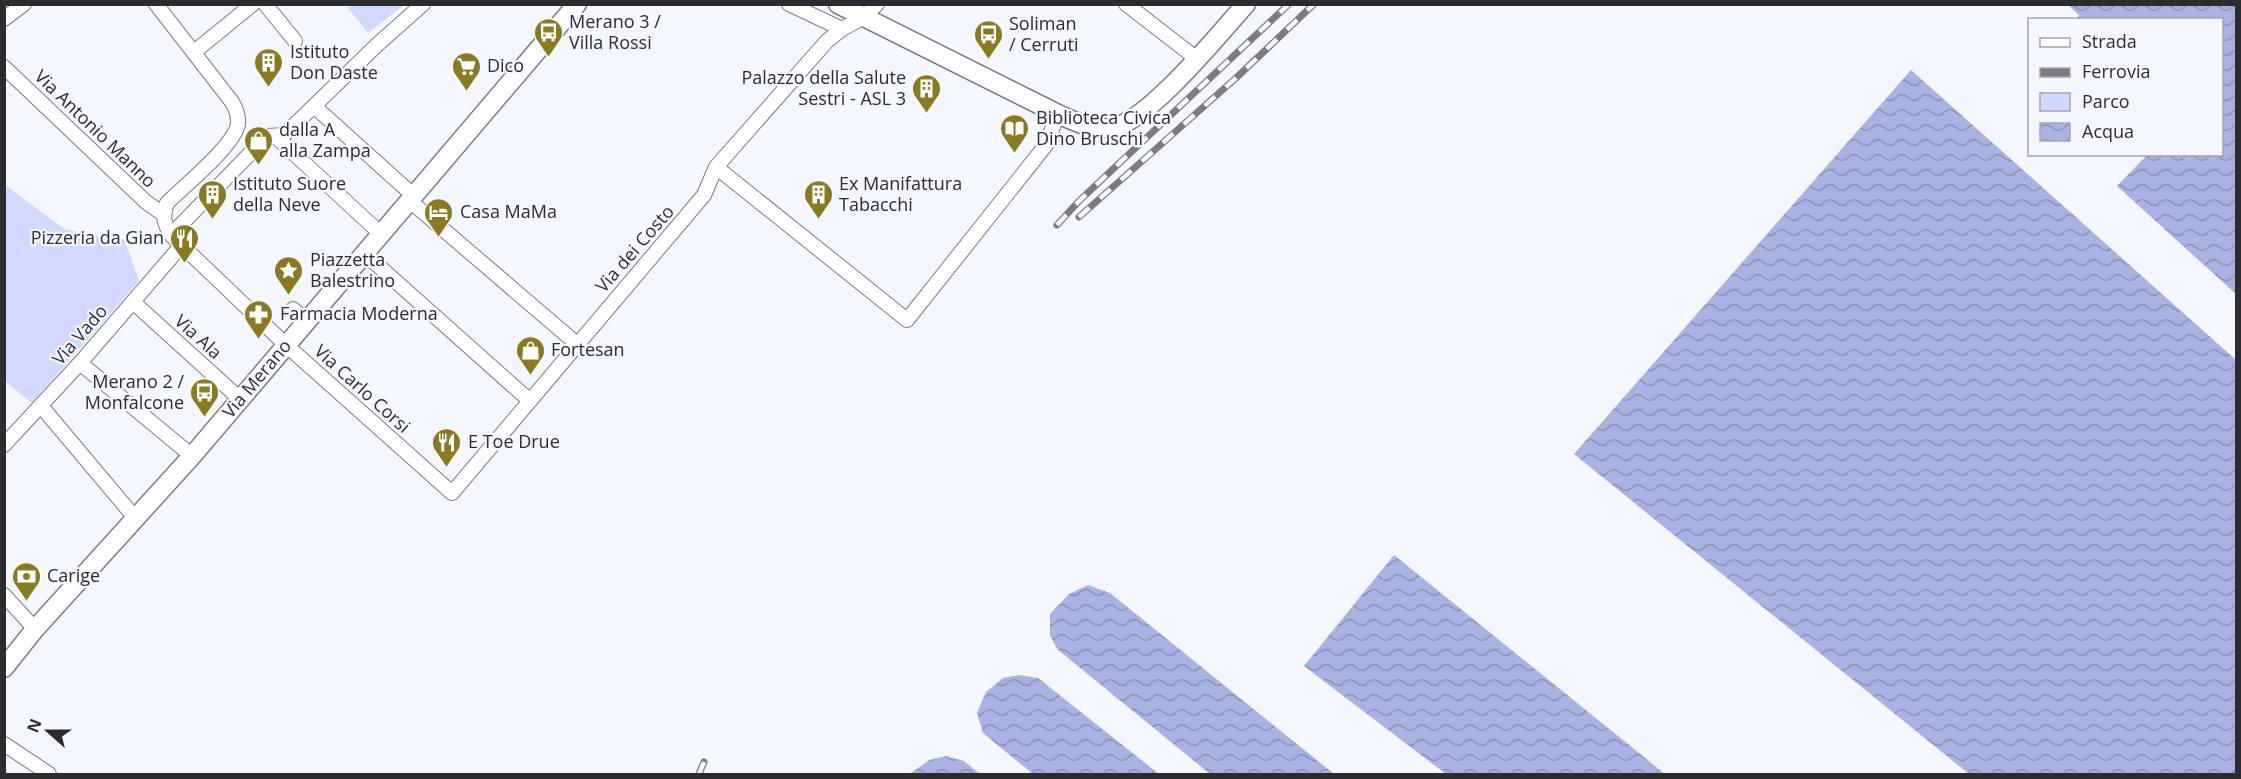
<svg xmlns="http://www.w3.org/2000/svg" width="2241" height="779" font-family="'Open Sans',sans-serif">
<defs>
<pattern id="water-waves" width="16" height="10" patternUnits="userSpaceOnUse" patternTransform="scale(1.5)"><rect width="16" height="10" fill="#a8b3e3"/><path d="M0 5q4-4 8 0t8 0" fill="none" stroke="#8992b8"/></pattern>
</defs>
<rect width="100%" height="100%" fill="#f5f7fe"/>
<path fill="#d0d9ff" d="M 352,4 L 404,4 L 404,5 L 368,33 L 348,8 Z
M 4,184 L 64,229 L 106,238 L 124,239 L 139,281 L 32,403 L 5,381 Z"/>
<path fill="url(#water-waves)" d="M 2068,5 L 2236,5 L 2236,294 L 2117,186 L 2147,155 L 2222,154 L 2222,20 L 2076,19 L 2079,15 Z
M 1911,70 L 2236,360 L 2236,774 L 1969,774 L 1574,454 Z
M 1394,555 L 1665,774 L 1446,774 L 1304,666 Z
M 1088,585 L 1110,593 L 1334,774 L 1210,774 L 1057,649 L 1050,635 L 1050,614 L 1069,594 Z
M 1019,675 L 1038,678 L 1159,774 L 1033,774 L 983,733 L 977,713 L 986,692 L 1003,678 Z
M 946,756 L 964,761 L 980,774 L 910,774 L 929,760 Z"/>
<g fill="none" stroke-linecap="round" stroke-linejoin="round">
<defs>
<path id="minor" d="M 156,4 L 232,102 C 236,109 239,116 238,124 C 234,146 184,186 167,203 C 162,217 164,223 171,235 L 286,345 L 452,493 L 704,195 L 716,167 L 827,41 L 842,29
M 265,4 L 295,41
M 789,4 L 842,29 L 864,17 L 877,4
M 1126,4 L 1197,59
M 4,19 L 24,4
M 194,52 L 253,4
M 4,67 L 146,202 L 163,214
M 315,107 L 414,196
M 275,136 L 381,234
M 716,167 L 907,320 L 1046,145 L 1058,114
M 410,201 L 577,344
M 171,235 L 267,136 L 284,135 L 378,44 L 423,4
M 364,253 L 530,401
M 133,302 L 240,399
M 293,309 L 307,321
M 80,363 L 192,456
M 41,406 L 136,519
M 4,445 L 80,363 L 181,246
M 4,595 L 35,629
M 4,744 L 49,774"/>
<path id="major" d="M 838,4 L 1058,114 C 1076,122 1091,130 1111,128 C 1147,123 1219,34 1246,4
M 4,668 L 35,629 L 192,456 L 577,4"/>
</defs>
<use href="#minor" stroke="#7a7d88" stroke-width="16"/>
<use href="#major" stroke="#7a7d88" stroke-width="21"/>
<use href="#minor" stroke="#fff" stroke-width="14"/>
<use href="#major" stroke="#fff" stroke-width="18"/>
<defs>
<path id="rail" d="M 1079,217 L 1236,78 L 1314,4
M 1057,225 L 1079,201 L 1289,4
M 699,774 L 704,762"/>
</defs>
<use href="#rail" stroke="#7a7c81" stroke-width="7"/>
<use href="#rail" stroke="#f5f7fe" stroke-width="4.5" stroke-dasharray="14" stroke-linecap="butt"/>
</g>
<defs>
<symbol id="bus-pin" viewBox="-11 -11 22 30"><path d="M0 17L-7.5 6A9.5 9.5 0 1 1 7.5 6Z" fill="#8b7a1f" stroke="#f5f7fe"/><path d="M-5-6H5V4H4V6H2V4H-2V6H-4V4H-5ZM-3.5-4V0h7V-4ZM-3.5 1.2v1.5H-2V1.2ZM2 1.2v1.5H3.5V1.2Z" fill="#fff"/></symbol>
<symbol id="building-pin" viewBox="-11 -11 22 30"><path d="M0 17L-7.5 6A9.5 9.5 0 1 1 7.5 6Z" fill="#8b7a1f" stroke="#f5f7fe"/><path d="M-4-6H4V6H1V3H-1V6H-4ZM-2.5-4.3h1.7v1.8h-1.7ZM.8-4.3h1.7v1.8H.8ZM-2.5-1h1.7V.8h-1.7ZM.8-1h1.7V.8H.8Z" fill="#fff"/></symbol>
<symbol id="supermarket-pin" viewBox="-11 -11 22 30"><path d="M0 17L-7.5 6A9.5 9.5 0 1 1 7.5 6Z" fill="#8b7a1f" stroke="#f5f7fe"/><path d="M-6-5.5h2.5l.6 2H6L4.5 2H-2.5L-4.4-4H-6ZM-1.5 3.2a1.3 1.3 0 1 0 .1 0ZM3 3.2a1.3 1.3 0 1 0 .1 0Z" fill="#fff"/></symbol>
<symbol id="library-pin" viewBox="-11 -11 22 30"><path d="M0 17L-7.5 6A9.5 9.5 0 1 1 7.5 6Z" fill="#8b7a1f" stroke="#f5f7fe"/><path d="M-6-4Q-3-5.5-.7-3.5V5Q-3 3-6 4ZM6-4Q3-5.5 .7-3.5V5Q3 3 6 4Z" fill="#fff"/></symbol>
<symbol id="shop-pin" viewBox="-11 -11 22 30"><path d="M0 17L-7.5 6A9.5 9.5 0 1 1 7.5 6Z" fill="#8b7a1f" stroke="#f5f7fe"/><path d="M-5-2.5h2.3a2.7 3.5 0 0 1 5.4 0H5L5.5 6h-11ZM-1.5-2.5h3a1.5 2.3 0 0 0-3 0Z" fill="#fff"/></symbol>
<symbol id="hotel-pin" viewBox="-11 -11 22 30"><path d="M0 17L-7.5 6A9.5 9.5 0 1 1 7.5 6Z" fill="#8b7a1f" stroke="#f5f7fe"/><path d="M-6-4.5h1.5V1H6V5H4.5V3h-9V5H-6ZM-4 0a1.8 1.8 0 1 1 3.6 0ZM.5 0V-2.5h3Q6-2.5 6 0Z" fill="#fff"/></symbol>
<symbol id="restaurant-pin" viewBox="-11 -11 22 30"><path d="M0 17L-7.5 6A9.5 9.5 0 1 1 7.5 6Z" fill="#8b7a1f" stroke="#f5f7fe"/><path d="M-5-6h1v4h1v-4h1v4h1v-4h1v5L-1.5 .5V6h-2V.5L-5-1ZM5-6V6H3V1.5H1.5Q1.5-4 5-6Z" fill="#fff"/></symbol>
<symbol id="sight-pin" viewBox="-11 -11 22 30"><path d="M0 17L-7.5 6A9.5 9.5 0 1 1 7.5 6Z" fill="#8b7a1f" stroke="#f5f7fe"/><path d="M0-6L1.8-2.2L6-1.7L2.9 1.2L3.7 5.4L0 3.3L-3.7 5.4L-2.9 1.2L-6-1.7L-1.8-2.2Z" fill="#fff"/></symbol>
<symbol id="pharmacy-pin" viewBox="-11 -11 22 30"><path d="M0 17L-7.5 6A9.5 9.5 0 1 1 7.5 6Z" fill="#8b7a1f" stroke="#f5f7fe"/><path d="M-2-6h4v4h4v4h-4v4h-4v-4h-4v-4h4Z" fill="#fff"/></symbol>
<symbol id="bank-pin" viewBox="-11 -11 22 30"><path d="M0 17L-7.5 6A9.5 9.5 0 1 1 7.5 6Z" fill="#8b7a1f" stroke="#f5f7fe"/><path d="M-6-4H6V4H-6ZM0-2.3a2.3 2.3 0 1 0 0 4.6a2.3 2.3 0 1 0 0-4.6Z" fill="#fff"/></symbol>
</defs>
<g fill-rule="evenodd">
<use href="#bus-pin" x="532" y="16" width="33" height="45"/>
<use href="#bus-pin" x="972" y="18" width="33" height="45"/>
<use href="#building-pin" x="252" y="46" width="33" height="45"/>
<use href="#supermarket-pin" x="450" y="50" width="33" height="45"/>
<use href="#building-pin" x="910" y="72" width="33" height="45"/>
<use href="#library-pin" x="998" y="112" width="33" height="45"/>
<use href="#shop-pin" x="242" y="124" width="33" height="45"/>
<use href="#building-pin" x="196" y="178" width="33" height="45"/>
<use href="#building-pin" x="802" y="178" width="33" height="45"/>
<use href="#hotel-pin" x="422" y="196" width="33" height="45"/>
<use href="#restaurant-pin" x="168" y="222" width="33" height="45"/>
<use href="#sight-pin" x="272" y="254" width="33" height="45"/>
<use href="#pharmacy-pin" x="242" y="298" width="33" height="45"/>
<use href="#shop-pin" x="514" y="334" width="33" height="45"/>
<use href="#bus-pin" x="188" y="376" width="33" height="45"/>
<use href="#restaurant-pin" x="430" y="426" width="33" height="45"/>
<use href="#bank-pin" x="10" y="560" width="33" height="45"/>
</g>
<g text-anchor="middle" stroke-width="4.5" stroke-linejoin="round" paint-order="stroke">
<g font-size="18" fill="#2a2c30" stroke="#f5f7fe" text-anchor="start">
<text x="569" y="28">Merano 3 /<tspan x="569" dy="21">Villa Rossi</tspan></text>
<text x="1009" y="30">Soliman<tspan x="1009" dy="21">/ Cerruti</tspan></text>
<text x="290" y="58">Istituto<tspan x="290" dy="21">Don Daste</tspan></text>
<text x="487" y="72">Dico</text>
<text x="906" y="84" text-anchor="end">Palazzo della Salute<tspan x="906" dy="21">Sestri - ASL 3</tspan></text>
<text x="1036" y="124">Biblioteca Civica<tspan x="1036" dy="21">Dino Bruschi</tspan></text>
<text x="279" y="136">dalla A<tspan x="279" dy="21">alla Zampa</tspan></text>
<text x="233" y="190">Istituto Suore<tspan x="233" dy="21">della Neve</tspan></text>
<text x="839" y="190">Ex Manifattura<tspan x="839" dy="21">Tabacchi</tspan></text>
<text x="460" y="218">Casa MaMa</text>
<text x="164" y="244" text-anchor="end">Pizzeria da Gian</text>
<text x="310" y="266">Piazzetta<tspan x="310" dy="21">Balestrino</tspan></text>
<text x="280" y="320">Farmacia Moderna</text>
<text x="551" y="356">Fortesan</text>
<text x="184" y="388" text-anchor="end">Merano 2 /<tspan x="184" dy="21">Monfalcone</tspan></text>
<text x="468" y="448">E Toe Drue</text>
<text x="47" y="582">Carige</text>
</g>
<g font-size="18" fill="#2a2c30" stroke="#f5f7fe">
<text transform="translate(95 129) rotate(44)" y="6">Via Antonio Manno</text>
<text transform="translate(635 249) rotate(-49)" y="6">Via dei Costo</text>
<text transform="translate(80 335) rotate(-49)" y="6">Via Vado</text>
<text transform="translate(198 337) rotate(42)" y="6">Via Ala</text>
<text transform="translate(257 379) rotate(-50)" y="6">Via Merano</text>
<text transform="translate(362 389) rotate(42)" y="6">Via Carlo Corsi</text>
</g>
</g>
<rect width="2241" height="779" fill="none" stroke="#2a2c30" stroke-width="12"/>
<rect x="2028" y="18" width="195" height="138" fill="#f5f7fe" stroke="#a4a6ac" stroke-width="1.5"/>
<rect x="2040" y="38" width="30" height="9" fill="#ffffff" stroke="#a4a6ac" stroke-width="1.5"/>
<text x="2082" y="48" font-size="18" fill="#2a2c30">Strada</text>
<rect x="2040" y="68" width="30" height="9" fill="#7a7c81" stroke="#a4a6ac" stroke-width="1.5"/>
<text x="2082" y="78" font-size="18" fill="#2a2c30">Ferrovia</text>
<rect x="2040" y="93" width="30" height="18" fill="#d0d9ff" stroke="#a4a6ac" stroke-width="1.5"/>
<text x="2082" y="108" font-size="18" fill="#2a2c30">Parco</text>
<rect x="2040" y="123" width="30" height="18" fill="url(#water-waves)" stroke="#a4a6ac" stroke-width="1.5"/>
<text x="2082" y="138" font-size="18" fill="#2a2c30">Acqua</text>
<g transform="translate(48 731) rotate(291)" stroke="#f5f7fe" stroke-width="4.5" paint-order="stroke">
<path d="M0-4.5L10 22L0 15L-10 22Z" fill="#2a2c30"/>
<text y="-9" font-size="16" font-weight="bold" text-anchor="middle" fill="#2a2c30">N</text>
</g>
</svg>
